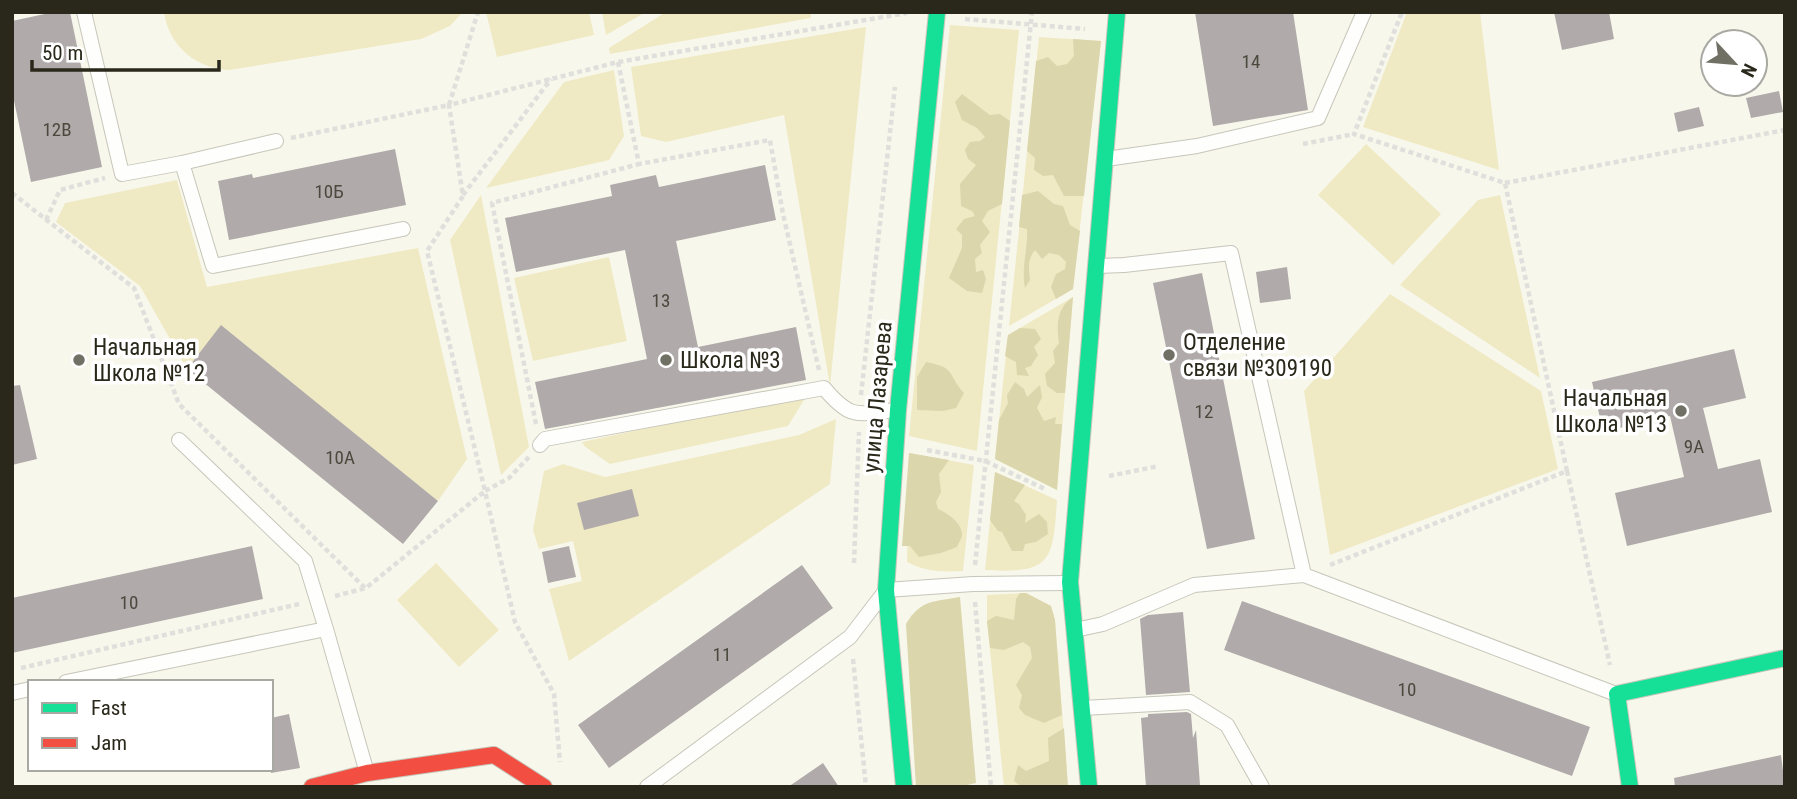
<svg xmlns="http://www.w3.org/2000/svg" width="1797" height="799" font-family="'Roboto Condensed',sans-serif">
<rect width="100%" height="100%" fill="#f8f7ec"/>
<path fill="#efeac4" d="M 164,12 L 463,12 L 450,26 L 421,39 L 229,70 C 195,68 169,46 164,12 Z
M 486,12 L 589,12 L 594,35 L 497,57 Z
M 602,12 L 646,12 L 606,35 Z
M 666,12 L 811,12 L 811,18 L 610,54 L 609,48 Z
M 1407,12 L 1480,12 L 1499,170 L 1363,127 Z
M 950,25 L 1019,30 L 977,451 L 909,436 Z
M 866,27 L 830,386 L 784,115 L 666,142 L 641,136 L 631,67 Z
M 1039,37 L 1101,41 L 1073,289 L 1009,326 Z
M 614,70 L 624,136 L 609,160 L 486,188 L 564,82 Z
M 1366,144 L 1441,214 L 1393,265 L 1318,195 Z
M 177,180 L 207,287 L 418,248 L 467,459 L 438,501 L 222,326 L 187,369 L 140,286 L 56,222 L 65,203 Z
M 481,195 L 529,447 L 501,475 L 450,240 Z
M 1500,195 L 1540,378 L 1400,285 L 1478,200 Z
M 609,257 L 627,341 L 533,361 L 514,278 Z
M 1390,294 L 1541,391 L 1558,469 L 1330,555 L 1304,391 Z
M 1073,297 L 1057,490 L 995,459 L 1008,335 Z
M 797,396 L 804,400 L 788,426 L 610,464 L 584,446 L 582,442 Z
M 836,419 L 830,484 L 569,661 L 549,589 L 582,581 L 573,541 L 539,549 L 533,530 L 544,471 L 563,464 L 605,477 L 799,435 Z
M 909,453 L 974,465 L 963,571 C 942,572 926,572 907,562 Z
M 995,472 L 1057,500 C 1053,561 1052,574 985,570 Z
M 436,563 L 499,630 L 459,667 L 397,600 Z
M 1026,593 L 1051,606 L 1055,620 L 1068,787 L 1004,787 L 987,621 L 987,595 Z"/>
<path fill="#dbd6ac" d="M 1073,39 L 1101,41 L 1084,196 L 1064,196 L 1053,175 L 1043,176 L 1034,170 L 1035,158 L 1027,151 L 1036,61 L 1048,57 L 1057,66 L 1067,64 L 1074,56 Z
M 962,94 L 990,115 L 1000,114 L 1010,121 L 1002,204 L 988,211 L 982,221 L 990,232 L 980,245 L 982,253 L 975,259 L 976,272 L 983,270 L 986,279 L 982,293 L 967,291 L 949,278 L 962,248 L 962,235 L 956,229 L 964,219 L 975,216 L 972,211 L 961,206 L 960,184 L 976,165 L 968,159 L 965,150 L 970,142 L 980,141 L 985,137 L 977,128 L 962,120 L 955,102 Z
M 1038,191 L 1054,204 L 1063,206 L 1070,225 L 1080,231 L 1073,289 L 1056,299 L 1051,287 L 1056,274 L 1065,269 L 1066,262 L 1059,255 L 1049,253 L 1042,259 L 1035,250 C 1027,259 1029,269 1030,280 L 1025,288 C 1021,267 1028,250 1027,229 L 1019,227 L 1022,195 Z
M 1073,297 L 1065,393 L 1057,393 L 1047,386 L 1045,374 L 1055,363 L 1053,351 L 1059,343 C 1056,326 1057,307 1073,297 Z
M 1020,328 L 1035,329 L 1041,339 L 1034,347 L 1038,355 L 1031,366 L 1025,368 L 1029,376 L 1017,375 L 1016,362 L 1005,356 L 1008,335 Z
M 926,362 C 957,368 946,373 964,393 L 956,408 L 943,411 L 917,410 L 917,377 Z
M 1015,382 L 1024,389 L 1027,397 L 1040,385 L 1042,397 L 1037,408 L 1044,421 L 1056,417 L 1055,424 L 1062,424 L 1057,490 L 995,459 L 999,420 L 1008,403 L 1007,395 Z
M 909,453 L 949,460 L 939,474 L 941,492 L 936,502 L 938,509 C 947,513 963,523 962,536 C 961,540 958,543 957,547 L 941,553 L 919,557 L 910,546 L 902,546 Z
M 995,472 L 1025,485 L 1014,501 L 1019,504 L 1026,515 L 1025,523 L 1039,514 L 1047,522 L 1048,534 L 1036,542 L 1025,544 L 1023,551 L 1012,551 L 1002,532 L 998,531 L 990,520 Z
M 1020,593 L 1026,593 L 1051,606 L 1055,620 L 1062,715 L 1044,723 L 1025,715 L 1019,708 L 1022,695 L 1016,685 L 1032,658 L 1030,647 L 1023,642 L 1004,650 L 990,648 L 987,621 L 996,616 L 1014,620 L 1016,599 Z
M 960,597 L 976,783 L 958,787 L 916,787 L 906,624 C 921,599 934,602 960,597 Z
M 1064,728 L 1068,787 L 1022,787 L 1014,781 L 1018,765 L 1026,771 L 1049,761 L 1048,738 Z"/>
<path fill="#b0abaa" d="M 54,12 L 70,12 L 102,167 L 31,182 L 12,91 L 12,21 Z
M 1195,12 L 1293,12 L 1308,110 L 1213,126 Z
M 1554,12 L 1609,12 L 1614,39 L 1562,50 Z
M 1779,91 L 1783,112 L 1751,118 L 1746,98 Z
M 1699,107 L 1704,126 L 1678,132 L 1674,113 Z
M 395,149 L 406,205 L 229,240 L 218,181 L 252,174 L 253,178 Z
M 765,165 L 776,220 L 676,241 L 698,347 L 796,327 L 806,380 L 545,429 L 535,382 L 647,359 L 625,250 L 516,272 L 505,218 L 612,196 L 610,185 L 656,175 L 659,187 Z
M 1287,267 L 1291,299 L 1260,303 L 1256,272 Z
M 1202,273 L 1255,539 L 1207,549 L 1153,283 Z
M 221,325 L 438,501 L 403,544 L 187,369 Z
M 1734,349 L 1746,398 L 1703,408 L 1718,469 L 1760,459 L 1772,512 L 1627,546 L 1615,493 L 1684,477 L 1670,416 L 1603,432 L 1592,382 Z
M 20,385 L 37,459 L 12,465 L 12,386 Z
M 632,489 L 639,516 L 584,530 L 577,503 Z
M 252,546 L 263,599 L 12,653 L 12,598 Z
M 569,546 L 576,577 L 548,583 L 542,552 Z
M 802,565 L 833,608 L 609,768 L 578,725 Z
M 1242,601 L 1590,727 L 1572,776 L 1224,650 Z
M 1183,612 L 1190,692 L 1146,695 L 1140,619 L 1148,615 Z
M 1187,712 L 1191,714 L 1193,738 L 1196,730 L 1200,785 L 1146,787 L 1141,718 L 1148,717 L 1148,714 Z
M 289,714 L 300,768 L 271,773 L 271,718 Z
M 1781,755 L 1785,787 L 1675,787 L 1674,778 Z
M 823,763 L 839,787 L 788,787 Z"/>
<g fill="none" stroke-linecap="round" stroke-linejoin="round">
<defs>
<path id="lane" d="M 84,12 L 122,174 L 182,163 L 276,141
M 1106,159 L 1197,146 L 1318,118 L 1364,12
M 182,163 L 213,266 L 403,229
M 1098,266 L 1124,265 L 1231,253 L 1304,575
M 179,440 L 305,561 L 326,629
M 540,445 L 545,439 L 824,388 C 851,420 856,414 896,410
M 1075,630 L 1103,624 L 1194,585 L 1304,575 L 1616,694
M 66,682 L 326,629 L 367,773
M 12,693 L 30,689
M 1083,708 L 1190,702 L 1227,725 L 1262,787
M 647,787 L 850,637 L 886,590 L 973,584 L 1068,583"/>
<path id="fast" d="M 904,787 L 886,590 L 898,410 L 937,12
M 1089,787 L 1070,582 L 1117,12
M 1630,787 L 1617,694 L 1785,658"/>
<path id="jam" d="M 312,787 L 367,773 L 494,755 L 544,787"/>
</defs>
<use href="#lane" stroke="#c7c6ba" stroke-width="16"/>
<use href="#fast" stroke="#c7c6ba" stroke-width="18"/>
<use href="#jam" stroke="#c7c6ba" stroke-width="18"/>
<path stroke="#dfdfdc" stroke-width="4.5" stroke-dasharray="5 3.5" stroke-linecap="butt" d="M 965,19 L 1085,29
M 618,62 L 639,164 L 770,140 L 783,214 L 819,370
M 291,138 L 449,105 L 478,12
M 1303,144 L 1354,134
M 1505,183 L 1785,130
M 12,193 L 134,288 L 179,404 L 365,588
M 463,195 L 551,79
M 46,220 L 60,190 L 105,178
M 861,395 L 895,87
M 536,424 L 492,203 L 639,164
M 927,450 L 985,461 L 1047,490
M 529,457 L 509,478 L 485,491 L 515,622 L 554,694 L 560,762
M 1567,471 L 1610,665
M 1109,476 L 1159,466
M 854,563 L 859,432
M 975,565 L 1032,12
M 1330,565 L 1567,471 L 1505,183 L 1354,134 L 1402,12
M 335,596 L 366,588 L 485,491 L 427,251 L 463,196 L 449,105 L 618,62 L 907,13
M 975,602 L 991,787
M 853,659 L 866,787
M 21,668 L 299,604"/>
<use href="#lane" stroke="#fefefc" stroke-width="14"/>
<use href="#fast" stroke="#16e098" stroke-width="16"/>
<use href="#jam" stroke="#f24e42" stroke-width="16"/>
</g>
<g fill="#717064" stroke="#fff" stroke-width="2.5">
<circle cx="1169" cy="355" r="7"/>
<circle cx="79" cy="360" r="7"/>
<circle cx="666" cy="360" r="7"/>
<circle cx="1681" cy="411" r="7"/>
</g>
<g text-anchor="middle" stroke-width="7" stroke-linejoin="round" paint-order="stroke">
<g font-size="19" fill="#4b493e">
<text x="1251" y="68">14</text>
<text x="57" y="136">12В</text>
<text x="329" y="198">10Б</text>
<text x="661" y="307">13</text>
<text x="1204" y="418">12</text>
<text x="1694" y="453">9А</text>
<text x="340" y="464">10А</text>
<text x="129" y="609">10</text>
<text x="722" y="661">11</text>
<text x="1407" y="696">10</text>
</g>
<g font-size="23" fill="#29281a" stroke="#fff" text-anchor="start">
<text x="1183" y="350">Отделение<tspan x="1183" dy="26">связи №309190</tspan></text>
<text x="93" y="355">Начальная<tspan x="93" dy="26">Школа №12</tspan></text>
<text x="680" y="368">Школа №3</text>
<text x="1667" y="406" text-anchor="end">Начальная<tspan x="1667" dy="26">Школа №13</tspan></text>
</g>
<g font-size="23" fill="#29281a" stroke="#fff">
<text transform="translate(877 397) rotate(-85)" y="8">улица Лазарева</text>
</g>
</g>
<rect width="1797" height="799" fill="none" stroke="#29281a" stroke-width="28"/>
<rect x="28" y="680" width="245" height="91" fill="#ffffff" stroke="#a9a9a3" stroke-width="2"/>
<rect x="42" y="703" width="35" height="10" fill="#16e098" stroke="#a9a9a3" stroke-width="2"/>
<text x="91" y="715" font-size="21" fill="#29281a">Fast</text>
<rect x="42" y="738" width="35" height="10" fill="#f24e42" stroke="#a9a9a3" stroke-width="2"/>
<text x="91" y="750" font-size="21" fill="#29281a">Jam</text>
<g transform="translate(1734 63) rotate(116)"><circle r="33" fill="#ffffff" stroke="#a9a9a3" stroke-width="2"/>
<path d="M0-5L12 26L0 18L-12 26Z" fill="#717064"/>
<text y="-10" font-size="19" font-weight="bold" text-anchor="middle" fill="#29281a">N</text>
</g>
<path d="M32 60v10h187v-10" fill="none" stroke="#29281a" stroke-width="3.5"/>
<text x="42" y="60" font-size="21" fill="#29281a" stroke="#ffffff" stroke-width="5" paint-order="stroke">50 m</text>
</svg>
